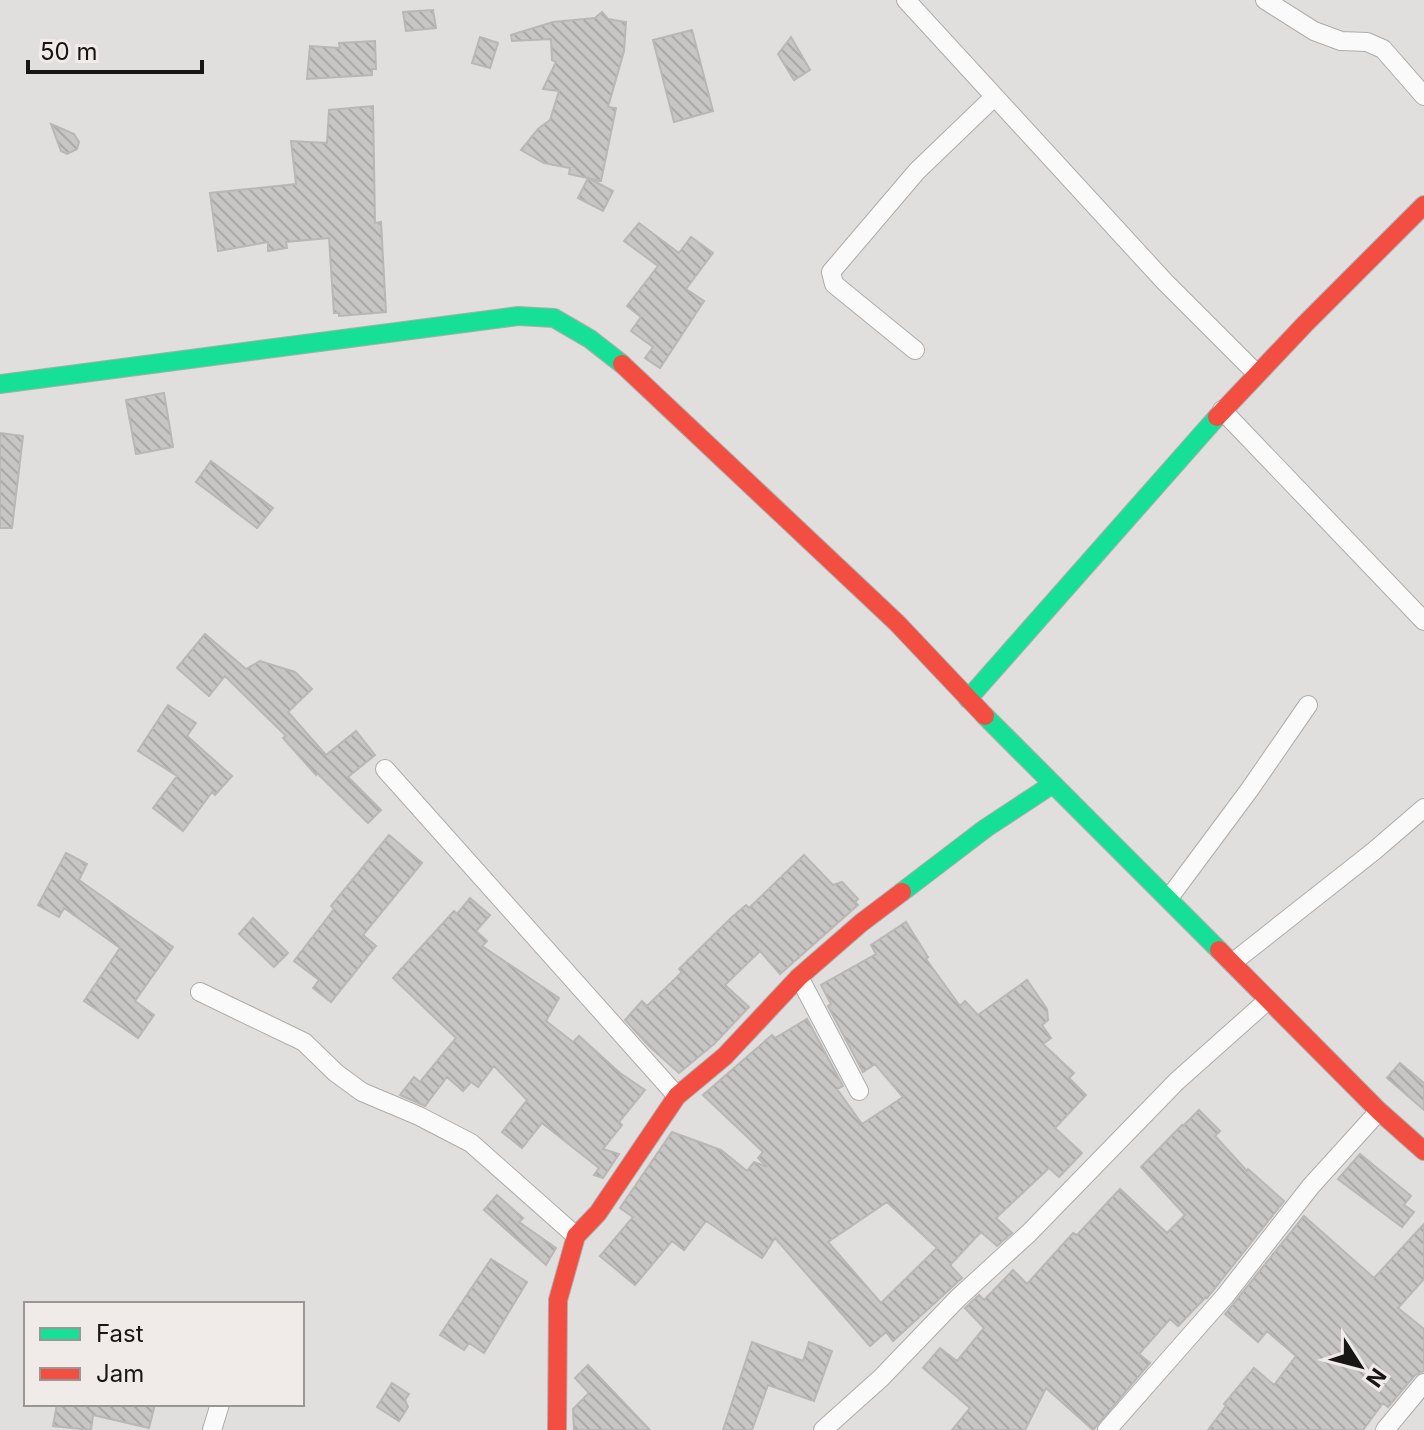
<svg xmlns="http://www.w3.org/2000/svg" width="1424" height="1430" font-family="Inter,sans-serif">
<defs>
<pattern id="building-back-hatch" width="6" height="6" patternUnits="userSpaceOnUse" patternTransform="scale(2)"><rect width="6" height="6" fill="#c8c6c5"/><path d="M-1 5l2 2M0 0l6 6M5-1l2 2" fill="none" stroke="#aba9a8"/></pattern>
</defs>
<rect width="100%" height="100%" fill="#e1dfdd"/>
<path fill="url(#building-back-hatch)" stroke="#b9b7b6" stroke-width="2" fill-rule="evenodd" d="M 433,10 L 436,28 L 406,31 L 403,12 Z
M 602,12 L 608,19 L 626,22 L 624,51 L 608,107 L 616,108 L 601,181 L 569,174 L 570,168 L 544,163 L 521,150 L 538,129 L 550,120 L 559,91 L 543,89 L 556,62 L 552,60 L 551,39 L 512,41 L 511,35 L 553,22 L 595,18 Z
M 692,30 L 713,111 L 674,122 L 653,40 Z
M 480,37 L 498,43 L 490,68 L 472,63 Z
M 791,37 L 810,70 L 794,80 L 778,54 Z
M 375,41 L 376,69 L 372,69 L 372,75 L 307,79 L 310,46 L 340,48 L 339,43 Z
M 373,106 L 375,223 L 381,222 L 386,312 L 339,316 L 339,313 L 334,313 L 329,238 L 286,242 L 287,248 L 268,251 L 268,242 L 218,251 L 210,193 L 296,184 L 291,141 L 327,143 L 329,110 Z
M 51,124 L 74,134 L 79,142 L 77,149 L 67,154 L 61,151 Z
M 588,178 L 613,191 L 603,211 L 578,198 Z
M 639,223 L 679,253 L 691,237 L 713,253 L 686,289 L 704,301 L 660,368 L 645,358 L 653,347 L 631,331 L 641,317 L 627,306 L 658,266 L 624,241 Z
M 164,393 L 173,447 L 136,454 L 126,400 Z
M 0,433 L 23,436 L 12,528 L 0,528 Z
M 211,461 L 273,508 L 257,528 L 196,482 Z
M 205,634 L 246,669 L 260,661 L 295,672 L 312,689 L 288,712 L 326,755 L 356,731 L 375,755 L 348,777 L 381,810 L 368,823 L 317,773 L 316,775 L 283,738 L 286,736 L 225,676 L 209,696 L 177,668 Z
M 168,705 L 196,723 L 187,736 L 232,776 L 215,795 L 212,792 L 183,831 L 153,808 L 177,776 L 138,751 Z
M 389,835 L 422,863 L 363,935 L 376,946 L 331,1002 L 313,988 L 319,980 L 294,961 L 334,909 L 331,906 Z
M 66,853 L 87,864 L 79,880 L 173,947 L 135,1001 L 154,1015 L 138,1038 L 84,1001 L 120,948 L 64,908 L 59,917 L 38,905 Z
M 804,855 L 833,885 L 842,882 L 858,899 L 855,902 L 858,905 L 780,974 L 760,951 L 725,985 L 749,1007 L 714,1044 L 679,1073 L 650,1047 L 625,1020 L 642,1001 L 647,1006 L 682,972 L 679,969 L 731,918 L 746,905 L 749,908 Z
M 470,898 L 490,915 L 476,931 L 487,941 L 482,946 L 559,998 L 546,1021 L 573,1042 L 579,1036 L 620,1073 L 645,1090 L 619,1122 L 622,1125 L 603,1149 L 619,1154 L 603,1178 L 594,1175 L 599,1168 L 542,1123 L 522,1148 L 502,1132 L 527,1100 L 494,1066 L 478,1087 L 471,1082 L 463,1091 L 447,1077 L 425,1106 L 400,1095 L 414,1077 L 420,1082 L 456,1038 L 393,978 L 454,911 L 457,914 Z
M 253,918 L 288,953 L 274,967 L 239,934 Z
M 906,922 L 928,957 L 926,959 L 960,1006 L 965,1001 L 978,1015 L 1027,980 L 1047,1009 L 1048,1020 L 1042,1025 L 1051,1038 L 1043,1044 L 1074,1073 L 1069,1078 L 1086,1095 L 1055,1128 L 1082,1153 L 1059,1177 L 1049,1168 L 996,1218 L 1012,1233 L 997,1246 L 981,1232 L 950,1265 L 962,1278 L 893,1341 L 886,1332 L 870,1346 L 775,1238 L 762,1258 L 706,1221 L 684,1250 L 672,1241 L 635,1285 L 600,1256 L 633,1217 L 620,1208 L 672,1132 L 721,1150 L 747,1171 L 754,1162 L 767,1167 L 758,1158 L 763,1152 L 703,1095 L 772,1035 L 775,1038 L 807,1019 L 843,1086 L 837,1089 L 862,1124 L 903,1097 L 875,1064 L 863,1072 L 828,1006 L 831,1004 L 821,985 L 876,954 L 871,945 ZM 887,1202 L 937,1248 L 881,1303 L 828,1242 Z
M 1400,1063 L 1424,1083 L 1424,1110 L 1387,1078 Z
M 1199,1110 L 1220,1131 L 1215,1136 L 1247,1171 L 1248,1169 L 1284,1201 L 1207,1298 L 1206,1297 L 1178,1326 L 1170,1319 L 1139,1354 L 1150,1363 L 1093,1430 L 1046,1388 L 1025,1430 L 952,1430 L 970,1408 L 923,1368 L 940,1348 L 957,1361 L 984,1328 L 965,1308 L 979,1295 L 984,1300 L 1013,1270 L 1027,1284 L 1073,1233 L 1077,1235 L 1120,1189 L 1167,1233 L 1185,1215 L 1141,1167 L 1182,1125 L 1183,1126 Z
M 1360,1154 L 1411,1196 L 1404,1205 L 1414,1212 L 1402,1227 L 1338,1179 Z
M 497,1195 L 523,1218 L 519,1222 L 556,1248 L 546,1265 L 484,1210 Z
M 1304,1216 L 1374,1278 L 1424,1224 L 1424,1279 L 1398,1308 L 1424,1329 L 1424,1371 L 1415,1375 L 1388,1407 L 1383,1403 L 1363,1430 L 1208,1430 L 1226,1406 L 1224,1404 L 1254,1368 L 1274,1385 L 1296,1356 L 1267,1331 L 1258,1342 L 1225,1314 Z
M 491,1259 L 527,1282 L 484,1353 L 469,1343 L 464,1350 L 440,1335 Z
M 752,1342 L 803,1361 L 809,1342 L 832,1351 L 814,1401 L 768,1385 L 752,1430 L 723,1430 Z
M 588,1365 L 650,1430 L 574,1430 L 573,1409 L 589,1393 L 575,1378 Z
M 392,1383 L 409,1394 L 405,1400 L 408,1407 L 399,1421 L 377,1407 Z
M 57,1404 L 155,1404 L 149,1428 L 93,1415 L 91,1430 L 53,1426 Z"/>
<g fill="none" stroke-linecap="round" stroke-linejoin="round">
<defs>
<path id="street" d="M 906,0 L 1165,282 L 1256,373
M 1265,0 L 1314,31 L 1341,41 L 1367,42 L 1383,49 L 1424,96
M 915,350 L 834,284 L 831,272 L 917,171 L 994,97
M 1222,410 L 1424,621
M 385,769 L 677,1096
M 1169,898 L 1250,789 L 1308,705
M 1232,963 L 1374,851 L 1424,808
M 799,977 L 859,1091
M 200,992 L 304,1042 L 336,1073 L 362,1092 L 419,1116 L 471,1143 L 576,1236
M 212,1430 L 220,1404
M 823,1430 L 881,1378 L 958,1298 L 1029,1233 L 1177,1081 L 1268,1000
M 1107,1430 L 1225,1296 L 1311,1186 L 1379,1111
M 1385,1430 L 1424,1383"/>
<path id="fast" d="M 0,384 L 518,316 L 554,318 L 590,339 L 622,364
M 968,699 L 1217,417
M 985,716 L 1219,950
M 902,892 L 986,828 L 1053,784"/>
<path id="jam" d="M 622,364 L 897,623 L 985,716
M 1217,417 L 1305,324 L 1424,205
M 1219,950 L 1379,1111 L 1424,1151
M 557,1430 L 558,1300 L 576,1236 L 598,1213 L 677,1096 L 725,1056 L 799,977 L 861,923 L 902,892"/>
</defs>
<use href="#street" stroke="#aeacaa" stroke-width="20"/>
<use href="#fast" stroke="#aeacaa" stroke-width="20"/>
<use href="#jam" stroke="#aeacaa" stroke-width="20"/>
<use href="#street" stroke="#fafafa" stroke-width="18"/>
<use href="#fast" stroke="#16e098" stroke-width="18"/>
<use href="#jam" stroke="#f24e42" stroke-width="18"/>
</g>
<rect x="24" y="1302" width="280" height="104" fill="#f0ebe8" stroke="#999694" stroke-width="2"/>
<rect x="40" y="1328" width="40" height="12" fill="#16e098" stroke="#999694" stroke-width="2"/>
<text x="96" y="1342" font-size="24" fill="#171615">Fast</text>
<rect x="40" y="1368" width="40" height="12" fill="#f24e42" stroke="#999694" stroke-width="2"/>
<text x="96" y="1382" font-size="24" fill="#171615">Jam</text>
<g transform="translate(1360 1366) rotate(126)" stroke="#f0ebe8" stroke-width="6" paint-order="stroke">
<path d="M0-6L14 30L0 20L-14 30Z" fill="#171615"/>
<text y="-12" font-size="22" font-weight="bold" text-anchor="middle" fill="#171615">N</text>
</g>
<path d="M28 60v12h174v-12" fill="none" stroke="#171615" stroke-width="4"/>
<text x="40" y="60" font-size="24" fill="#171615" stroke="#f0ebe8" stroke-width="6" paint-order="stroke">50 m</text>
</svg>
